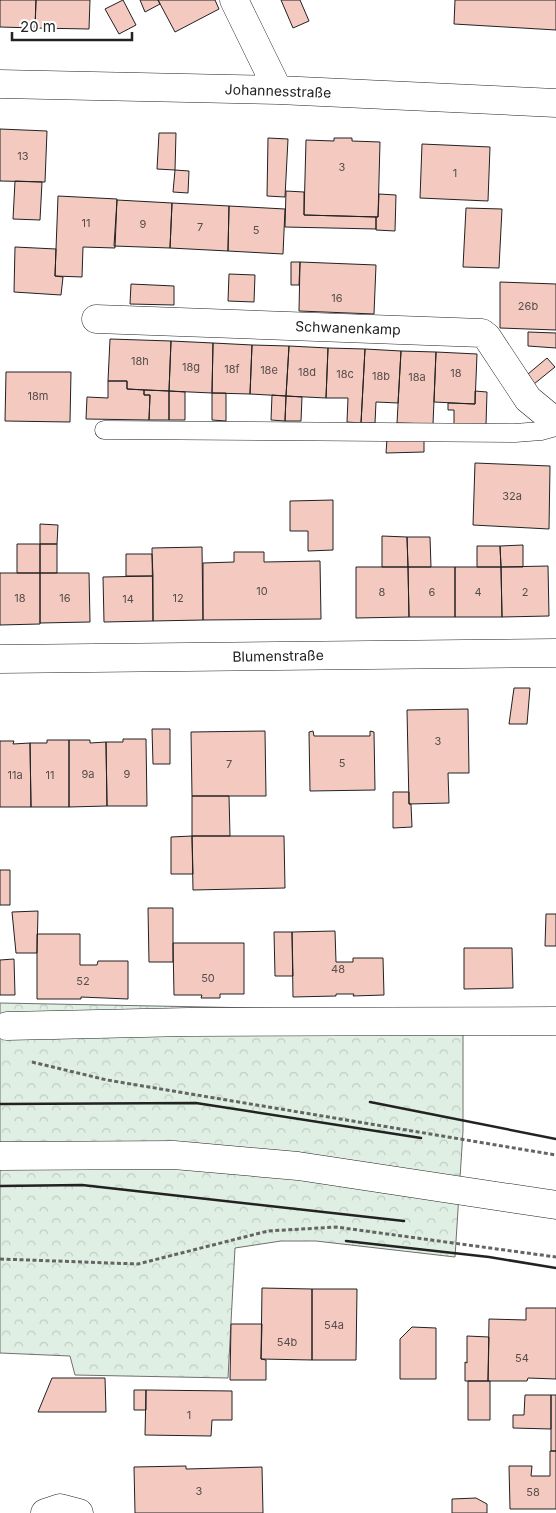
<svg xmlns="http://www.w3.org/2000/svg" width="556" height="1513" font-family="Inter,sans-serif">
<defs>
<pattern id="park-crowns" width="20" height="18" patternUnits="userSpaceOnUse" patternTransform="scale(1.25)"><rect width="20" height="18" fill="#e0efe3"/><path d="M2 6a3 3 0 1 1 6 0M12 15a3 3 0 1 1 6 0" fill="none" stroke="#c0cdc2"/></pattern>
</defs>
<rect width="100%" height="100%" fill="#fff"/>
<path fill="url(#park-crowns)" stroke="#6f6f6f" d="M 0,1003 L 463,1012 L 463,1131 L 455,1257 L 316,1241 L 281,1241 L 235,1248 L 228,1378 L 75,1375 L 70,1356 L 0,1353 Z"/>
<path fill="#f3c9c0" stroke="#222" d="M 0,0 L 36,0 L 35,28 L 0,27 Z
M 36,0 L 90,0 L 89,29 L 35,28 Z
M 123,0 L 136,25 L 119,34 L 105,9 Z
M 140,0 L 158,0 L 160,4 L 145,12 Z
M 158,0 L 215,0 L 219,9 L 175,32 Z
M 281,0 L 300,0 L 309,21 L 293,28 Z
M 455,0 L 556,0 L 556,30 L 454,24 Z
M 0,129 L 47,131 L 45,182 L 0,181 Z
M 159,133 L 176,133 L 175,170 L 157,169 Z
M 268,138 L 288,139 L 285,197 L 267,196 Z
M 334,138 L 352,138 L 352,141 L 380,142 L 378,217 L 304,215 L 306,140 L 334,141 Z
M 422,144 L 490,147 L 488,201 L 420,198 Z
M 175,170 L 189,171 L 188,193 L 173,192 Z
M 15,181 L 42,182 L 40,220 L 13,219 Z
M 286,191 L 304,192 L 304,215 L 376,217 L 376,229 L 285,227 Z
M 379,194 L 396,195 L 395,231 L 376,230 L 376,217 L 378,217 Z
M 58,196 L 117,199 L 115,248 L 83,247 L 82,277 L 55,276 Z
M 117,200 L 172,203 L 170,248 L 114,246 Z
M 172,203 L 229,206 L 228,251 L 170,248 Z
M 229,206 L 285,209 L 283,254 L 228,251 Z
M 466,208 L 502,209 L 499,268 L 463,267 Z
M 15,247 L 56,249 L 55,276 L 63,277 L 61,295 L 14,292 Z
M 291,262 L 300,262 L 299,285 L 291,285 Z
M 300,262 L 376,265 L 374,314 L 299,311 Z
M 229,274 L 255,275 L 254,302 L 228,301 Z
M 500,282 L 556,284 L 556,330 L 500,328 Z
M 131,284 L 174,286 L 174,305 L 130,304 Z
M 528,332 L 556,333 L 556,348 L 528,346 Z
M 110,339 L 171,341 L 169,391 L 127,389 L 127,381 L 108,381 Z
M 171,341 L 213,343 L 212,393 L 169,391 Z
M 213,343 L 252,345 L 250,394 L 212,393 Z
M 252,345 L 289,346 L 286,396 L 250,394 Z
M 289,346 L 328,348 L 326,398 L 286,396 Z
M 328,348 L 365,349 L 361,423 L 347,422 L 348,398 L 326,398 Z
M 365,349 L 401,351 L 398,403 L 376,402 L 375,423 L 361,423 Z
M 401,351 L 436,352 L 433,424 L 397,423 Z
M 436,352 L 477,354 L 475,404 L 434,402 Z
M 547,358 L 555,367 L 534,384 L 528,374 Z
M 6,372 L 71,372 L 70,422 L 5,421 Z
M 108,381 L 127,381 L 127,389 L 144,390 L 144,395 L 150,395 L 149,420 L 86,419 L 87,397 L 108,398 Z
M 144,390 L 169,391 L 169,420 L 149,420 L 150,395 L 144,395 Z
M 169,391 L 185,392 L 185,420 L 169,420 Z
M 475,391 L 487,392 L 486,425 L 454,424 L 454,410 L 448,410 L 448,403 L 475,404 Z
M 212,393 L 226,393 L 226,421 L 212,420 Z
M 272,395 L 286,396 L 285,421 L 271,420 Z
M 286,396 L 302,397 L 301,421 L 285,421 Z
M 387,439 L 424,440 L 424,452 L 386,453 Z
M 475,463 L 550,466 L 549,529 L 473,525 Z
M 333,500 L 333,550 L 308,551 L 308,531 L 290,531 L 290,501 Z
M 40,524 L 58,525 L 57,544 L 40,544 Z
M 382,536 L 407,537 L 408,567 L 382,567 Z
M 407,537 L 430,537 L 431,567 L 408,567 Z
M 17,544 L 40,544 L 40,573 L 17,573 Z
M 40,544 L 57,544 L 57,573 L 40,573 Z
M 523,545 L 523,567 L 501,567 L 500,546 Z
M 477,546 L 500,546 L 501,567 L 477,567 Z
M 202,547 L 203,620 L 153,621 L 152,548 Z
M 234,552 L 264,552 L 264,562 L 320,561 L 321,619 L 203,620 L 203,563 L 234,562 Z
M 126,554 L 152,554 L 153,576 L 126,576 Z
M 548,566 L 549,616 L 502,617 L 501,567 Z
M 356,567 L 408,567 L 409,617 L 356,618 Z
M 408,567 L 455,567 L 455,617 L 409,617 Z
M 455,567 L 501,567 L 502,617 L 455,617 Z
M 0,573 L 40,573 L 40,624 L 0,625 Z
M 40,573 L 89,573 L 90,622 L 40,623 Z
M 153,576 L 153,621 L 104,622 L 103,577 Z
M 514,688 L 530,688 L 527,724 L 509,724 Z
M 468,709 L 469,773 L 448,773 L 449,803 L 409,804 L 407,710 Z
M 152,729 L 170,729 L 170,764 L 153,764 Z
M 265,731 L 266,796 L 192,796 L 191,732 Z
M 313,731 L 314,736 L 370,736 L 370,731 L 374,732 L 375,790 L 310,791 L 309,732 Z
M 123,739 L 146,739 L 147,806 L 107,806 L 106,742 L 123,742 Z
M 47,740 L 69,740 L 69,807 L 31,807 L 30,743 L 47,743 Z
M 69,740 L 90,740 L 90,743 L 106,742 L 107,806 L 69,807 Z
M 0,741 L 14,741 L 13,744 L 30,743 L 31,807 L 0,807 Z
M 393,792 L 409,792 L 409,804 L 411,804 L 412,827 L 393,828 Z
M 192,796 L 229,796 L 230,836 L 192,836 Z
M 192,836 L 193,874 L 171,874 L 171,837 Z
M 192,836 L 284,836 L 285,888 L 193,890 Z
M 0,870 L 10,870 L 10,905 L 0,905 Z
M 148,908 L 173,908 L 173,962 L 149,962 Z
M 38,911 L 37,953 L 16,953 L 12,912 Z
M 546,914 L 556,914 L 556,946 L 545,946 Z
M 335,931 L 336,962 L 353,962 L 353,958 L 383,958 L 384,995 L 353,996 L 354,994 L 336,994 L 336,996 L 293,997 L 292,932 Z
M 274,932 L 292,932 L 293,976 L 275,976 Z
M 37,934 L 80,934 L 80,965 L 97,965 L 98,961 L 128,961 L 128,999 L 81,997 L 81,999 L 37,999 Z
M 173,943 L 244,943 L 244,994 L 220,994 L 220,998 L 201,998 L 202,995 L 174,995 Z
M 464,948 L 512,948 L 513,988 L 464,989 Z
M 14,959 L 15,995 L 0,995 L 0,960 Z
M 262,1288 L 312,1289 L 312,1360 L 261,1359 Z
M 312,1289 L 357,1289 L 356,1360 L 312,1360 Z
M 526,1308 L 556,1308 L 556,1379 L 528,1378 L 527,1381 L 488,1381 L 489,1319 L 526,1320 Z
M 231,1324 L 262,1324 L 261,1359 L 266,1360 L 266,1380 L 230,1380 Z
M 412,1327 L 436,1328 L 436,1379 L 400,1379 L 400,1339 Z
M 467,1336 L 489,1337 L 488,1381 L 465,1381 L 465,1362 L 467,1363 Z
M 52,1378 L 105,1378 L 106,1412 L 38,1412 Z
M 468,1381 L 490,1381 L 490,1420 L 468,1420 Z
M 134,1390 L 146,1390 L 146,1410 L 134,1410 Z
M 146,1390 L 232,1391 L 232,1420 L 212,1420 L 211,1436 L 145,1435 Z
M 525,1395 L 551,1395 L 551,1429 L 513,1428 L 513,1415 L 524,1415 Z
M 551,1395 L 556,1395 L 556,1451 L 551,1451 Z
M 550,1451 L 556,1451 L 556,1509 L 510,1509 L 509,1466 L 532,1466 L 531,1476 L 550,1476 Z
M 186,1466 L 186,1469 L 262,1467 L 263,1513 L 135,1513 L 134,1467 Z
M 476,1498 L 487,1504 L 487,1513 L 452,1513 L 452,1499 Z"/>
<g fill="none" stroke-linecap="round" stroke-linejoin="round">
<defs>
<path id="lane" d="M 104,430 L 515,433 L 541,431 L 556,427"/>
<path id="street" d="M 234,0 L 278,90
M 0,84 L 278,90 L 556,103
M 96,319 L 482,333 L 487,337 L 528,399 L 556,422
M 0,659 L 556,653
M 7,1026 L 188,1022 L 556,1021
M 45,1513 L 60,1508 L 79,1513"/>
<path id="primary" d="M 0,1156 L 174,1155 L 298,1166 L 556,1205"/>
</defs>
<use href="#lane" stroke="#222" stroke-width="19"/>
<use href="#street" stroke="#222" stroke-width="29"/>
<use href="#primary" stroke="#222" stroke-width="29"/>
<path stroke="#646464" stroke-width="3" stroke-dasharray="4 2.5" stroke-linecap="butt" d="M 32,1062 L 107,1080 L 556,1155
M 0,1259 L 138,1264 L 268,1231 L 336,1227 L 556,1257"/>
<use href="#lane" stroke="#fff" stroke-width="18"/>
<use href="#street" stroke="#fff" stroke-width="28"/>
<use href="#primary" stroke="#fff" stroke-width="28"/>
<path stroke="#222" stroke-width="2.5" d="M 370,1102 L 556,1139
M 0,1104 L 196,1103 L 421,1138
M 0,1186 L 82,1185 L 404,1221
M 346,1241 L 489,1257 L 556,1268"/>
</g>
<g text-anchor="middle" stroke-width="4" stroke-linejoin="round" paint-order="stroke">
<g font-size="11" fill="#564c4a">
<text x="23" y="160">13</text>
<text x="342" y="171">3</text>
<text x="455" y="177">1</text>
<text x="86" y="227">11</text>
<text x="143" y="228">9</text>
<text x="200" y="231">7</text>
<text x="256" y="234">5</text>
<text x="337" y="302">16</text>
<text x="528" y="310">26b</text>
<text x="140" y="365">18h</text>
<text x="191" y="371">18g</text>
<text x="232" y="373">18f</text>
<text x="269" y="374">18e</text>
<text x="307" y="376">18d</text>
<text x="456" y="377">18</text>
<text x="345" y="378">18c</text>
<text x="381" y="380">18b</text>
<text x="417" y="381">18a</text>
<text x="38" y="400">18m</text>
<text x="512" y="500">32a</text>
<text x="262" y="595">10</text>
<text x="382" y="596">8</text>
<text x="432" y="596">6</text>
<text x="478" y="596">4</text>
<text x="525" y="596">2</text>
<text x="20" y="602">18</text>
<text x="65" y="602">16</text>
<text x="178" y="602">12</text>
<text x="128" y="603">14</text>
<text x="438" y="745">3</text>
<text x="342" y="767">5</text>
<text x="229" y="768">7</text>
<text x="88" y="778">9a</text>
<text x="127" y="778">9</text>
<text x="15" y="779">11a</text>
<text x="50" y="779">11</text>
<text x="338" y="973">48</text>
<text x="208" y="982">50</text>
<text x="83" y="985">52</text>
<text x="334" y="1329">54a</text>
<text x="287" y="1346">54b</text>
<text x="522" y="1362">54</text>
<text x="189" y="1419">1</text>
<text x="199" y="1495">3</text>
<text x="533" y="1496">58</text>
</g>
<g font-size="14" fill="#222" stroke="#fff">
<text transform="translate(278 91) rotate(2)" y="5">Johannesstraße</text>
<text transform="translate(348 328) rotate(2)" y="5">Schwanenkamp</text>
<text transform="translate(278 656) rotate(-1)" y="5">Blumenstraße</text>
</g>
</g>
<path d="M12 32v8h120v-8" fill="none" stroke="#222222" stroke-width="2.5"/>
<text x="20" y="32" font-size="15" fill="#222222" stroke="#ffffff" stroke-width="4" paint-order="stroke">20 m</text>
</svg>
